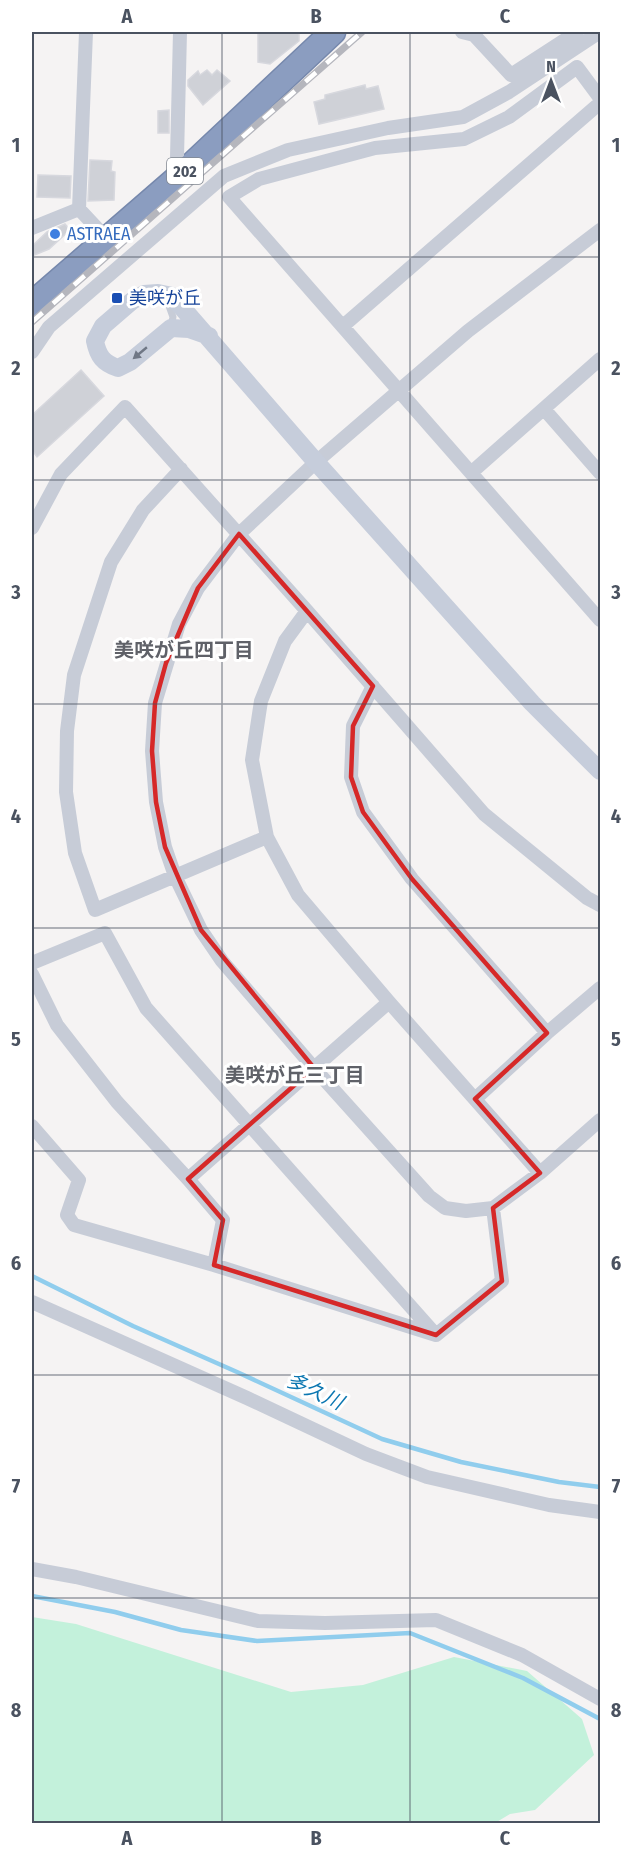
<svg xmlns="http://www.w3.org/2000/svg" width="632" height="1855" font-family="'Fira Sans Condensed','Noto Sans JP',sans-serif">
<rect width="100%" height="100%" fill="#f5f3f3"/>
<path fill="#c3f1db" d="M 32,1617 L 76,1624 L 291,1692 L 363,1685 L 454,1657 L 527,1671 L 582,1719 L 594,1755 L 535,1810 L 510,1814 L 495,1823 L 32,1823 Z"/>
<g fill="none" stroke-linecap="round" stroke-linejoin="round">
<path stroke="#90cded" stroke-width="4.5" d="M 32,1276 L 133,1326 L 237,1372 L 382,1439 L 461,1462 L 559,1482 L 600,1487
M 32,1596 L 115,1612 L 181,1630 L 257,1641 L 410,1633 L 523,1678 L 600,1719"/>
</g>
<path fill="#cfd1d7" stroke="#d7d8de" stroke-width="1.5" d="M 258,32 L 299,32 L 299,41 L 270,64 L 258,62 Z
M 207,70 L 212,75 L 217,70 L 230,81 L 203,105 L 188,86 L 188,80 L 198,71 L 200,75 Z
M 365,85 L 366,89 L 378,86 L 384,109 L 319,124 L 314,102 L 325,99 L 325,95 Z
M 169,110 L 169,133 L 158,133 L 158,111 Z
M 90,160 L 112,161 L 111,171 L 115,172 L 114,200 L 88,201 Z
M 38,175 L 71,176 L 70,198 L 37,197 Z
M 65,224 L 70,230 L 49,249 L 32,256 L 32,246 L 47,232 Z
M 81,370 L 104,396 L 37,457 L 32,450 L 32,415 Z"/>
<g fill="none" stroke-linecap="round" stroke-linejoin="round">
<defs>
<path id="highway" d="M 32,304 L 182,174 L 333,32"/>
</defs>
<use href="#highway" stroke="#7688ac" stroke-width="27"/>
<path stroke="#c7ccd7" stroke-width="7" d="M 168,303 L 173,317 L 171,326"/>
<path stroke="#c7ccd7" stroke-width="14" d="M 180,32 L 177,157 L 182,174
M 462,32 L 474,35 L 511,75 L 577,32
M 600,98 L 577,67 L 509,117 L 464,139 L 375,148 L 259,179 L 229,197 L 600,620
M 79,209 L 86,32
M 32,228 L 79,209 L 108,240
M 600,230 L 468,331 L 316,462 L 239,534 L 198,588 L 179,624 L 155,703 L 152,751 L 156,802 L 165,847 L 175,876 L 201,930 L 222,961 L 314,1068 L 429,1196 L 445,1208 L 466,1211 L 493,1208 L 540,1173 L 600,1120
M 343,326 L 600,103
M 32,352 L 49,327 L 224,176 L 288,150 L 388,128 L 463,117 L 509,92 L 600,32
M 544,409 L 600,473
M 181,469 L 143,510 L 111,562 L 74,675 L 67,731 L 66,792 L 75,853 L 95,910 L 267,837
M 472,472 L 600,359
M 32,528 L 61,474 L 125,407 L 307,611 L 484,814 L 587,898 L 600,905
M 307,611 L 285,641 L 261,701 L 252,760 L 267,837 L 298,895 L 389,1002 L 540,1173
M 373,686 L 353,726 L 351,777 L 363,812 L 412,879 L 547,1033
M 32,963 L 105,933 L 146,1008 L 435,1334
M 32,974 L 57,1025 L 117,1102 L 188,1179 L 223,1220 L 214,1265
M 475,1099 L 547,1033 L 600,988
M 32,1126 L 79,1180 L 67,1215 L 74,1225 L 214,1265 L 436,1335 L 502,1281 L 493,1208
M 188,1179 L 389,1002
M 32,1302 L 247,1398 L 366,1454 L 427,1477 L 549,1505 L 600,1512
M 32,1569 L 76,1577 L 258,1621 L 325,1623 L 436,1620 L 522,1655 L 600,1699"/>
<path stroke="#c6cddb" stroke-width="18" d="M 209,336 L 189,329 L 171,328 L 130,362 L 118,368 C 103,363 98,356 95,341 L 103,326 L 132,301 L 144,294 L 158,293 L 172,296 L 316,462 L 532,703 L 600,771"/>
<use href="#highway" stroke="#8b9dc0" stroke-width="24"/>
<defs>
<path id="rail" d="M 32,322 L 362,32"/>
</defs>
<use href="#rail" stroke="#b5b6bd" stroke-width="7"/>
<use href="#rail" stroke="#fff" stroke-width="4.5" stroke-dasharray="14" stroke-linecap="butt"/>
</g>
<defs><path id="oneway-solid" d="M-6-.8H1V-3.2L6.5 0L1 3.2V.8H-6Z" transform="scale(1.5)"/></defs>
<use fill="#6f7785" href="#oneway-solid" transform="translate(140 353) rotate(140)"/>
<path fill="none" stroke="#d62828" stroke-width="4.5" stroke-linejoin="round" d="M 239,534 L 373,686 L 353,726 L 351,777 L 363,812 L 412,879 L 547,1033 L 475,1099 L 540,1173 L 493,1208 L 502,1281 L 436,1335 L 214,1265 L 223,1220 L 188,1179 L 314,1068 L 201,930 L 165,847 L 156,802 L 152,751 L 155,703 L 166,663 L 198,588 Z"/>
<path fill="none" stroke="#4a5260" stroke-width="1.5" stroke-opacity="0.55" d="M 222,32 L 222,1824M 410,32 L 410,1824M 32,257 L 600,257M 32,480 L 600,480M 32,704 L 600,704M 32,928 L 600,928M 32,1151 L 600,1151M 32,1375 L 600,1375M 32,1598 L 600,1598"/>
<circle fill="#3f7fe0" stroke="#fff" stroke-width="2" cx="55" cy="234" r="6"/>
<rect fill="#1a4fb4" stroke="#fff" stroke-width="2" x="111" y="292" width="12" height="12" rx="3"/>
<g text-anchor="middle" stroke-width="6" stroke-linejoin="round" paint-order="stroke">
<rect fill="#fff" stroke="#808690" stroke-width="1.5" x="167" y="158" width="36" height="26" rx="4.5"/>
<g font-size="16" font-weight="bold" fill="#4a5260">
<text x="185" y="177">202</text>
</g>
<g font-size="18" fill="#366cbe" stroke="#fff" text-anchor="start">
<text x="67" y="240">ASTRAEA</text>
</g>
<g font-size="18" fill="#164399" stroke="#fff" text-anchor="start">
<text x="129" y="304">美咲が丘</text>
</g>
<g font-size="20" font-weight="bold" fill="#5f6168" stroke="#fff">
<text x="184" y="657">美咲が丘四丁目</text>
<text x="295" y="1082">美咲が丘三丁目</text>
</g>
<g font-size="20" font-style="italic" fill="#0c77b1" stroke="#fff">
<text transform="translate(315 1391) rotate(25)" y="7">多久川</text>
</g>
</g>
<rect width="632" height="1855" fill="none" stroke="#ffffff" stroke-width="66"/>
<g transform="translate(551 81)" stroke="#ffffff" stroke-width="4.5" paint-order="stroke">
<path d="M0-4.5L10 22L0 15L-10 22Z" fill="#4a5260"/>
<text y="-9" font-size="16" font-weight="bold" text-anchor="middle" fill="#4a5260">N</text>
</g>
<rect x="33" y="33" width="566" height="1789" fill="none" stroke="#4a5260" stroke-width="2"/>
<g font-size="20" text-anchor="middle" font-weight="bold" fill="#4a5260">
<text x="127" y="23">A</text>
<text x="316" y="23">B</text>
<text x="505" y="23">C</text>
<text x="16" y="152">1</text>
<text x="616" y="152">1</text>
<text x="16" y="375">2</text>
<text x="616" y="375">2</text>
<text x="16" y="599">3</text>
<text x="616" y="599">3</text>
<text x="16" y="823">4</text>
<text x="616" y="823">4</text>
<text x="16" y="1046">5</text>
<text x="616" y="1046">5</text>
<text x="16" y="1270">6</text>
<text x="616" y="1270">6</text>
<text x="16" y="1493">7</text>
<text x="616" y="1493">7</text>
<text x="16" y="1717">8</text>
<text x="616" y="1717">8</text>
<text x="127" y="1845">A</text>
<text x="316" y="1845">B</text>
<text x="505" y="1845">C</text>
</g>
</svg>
